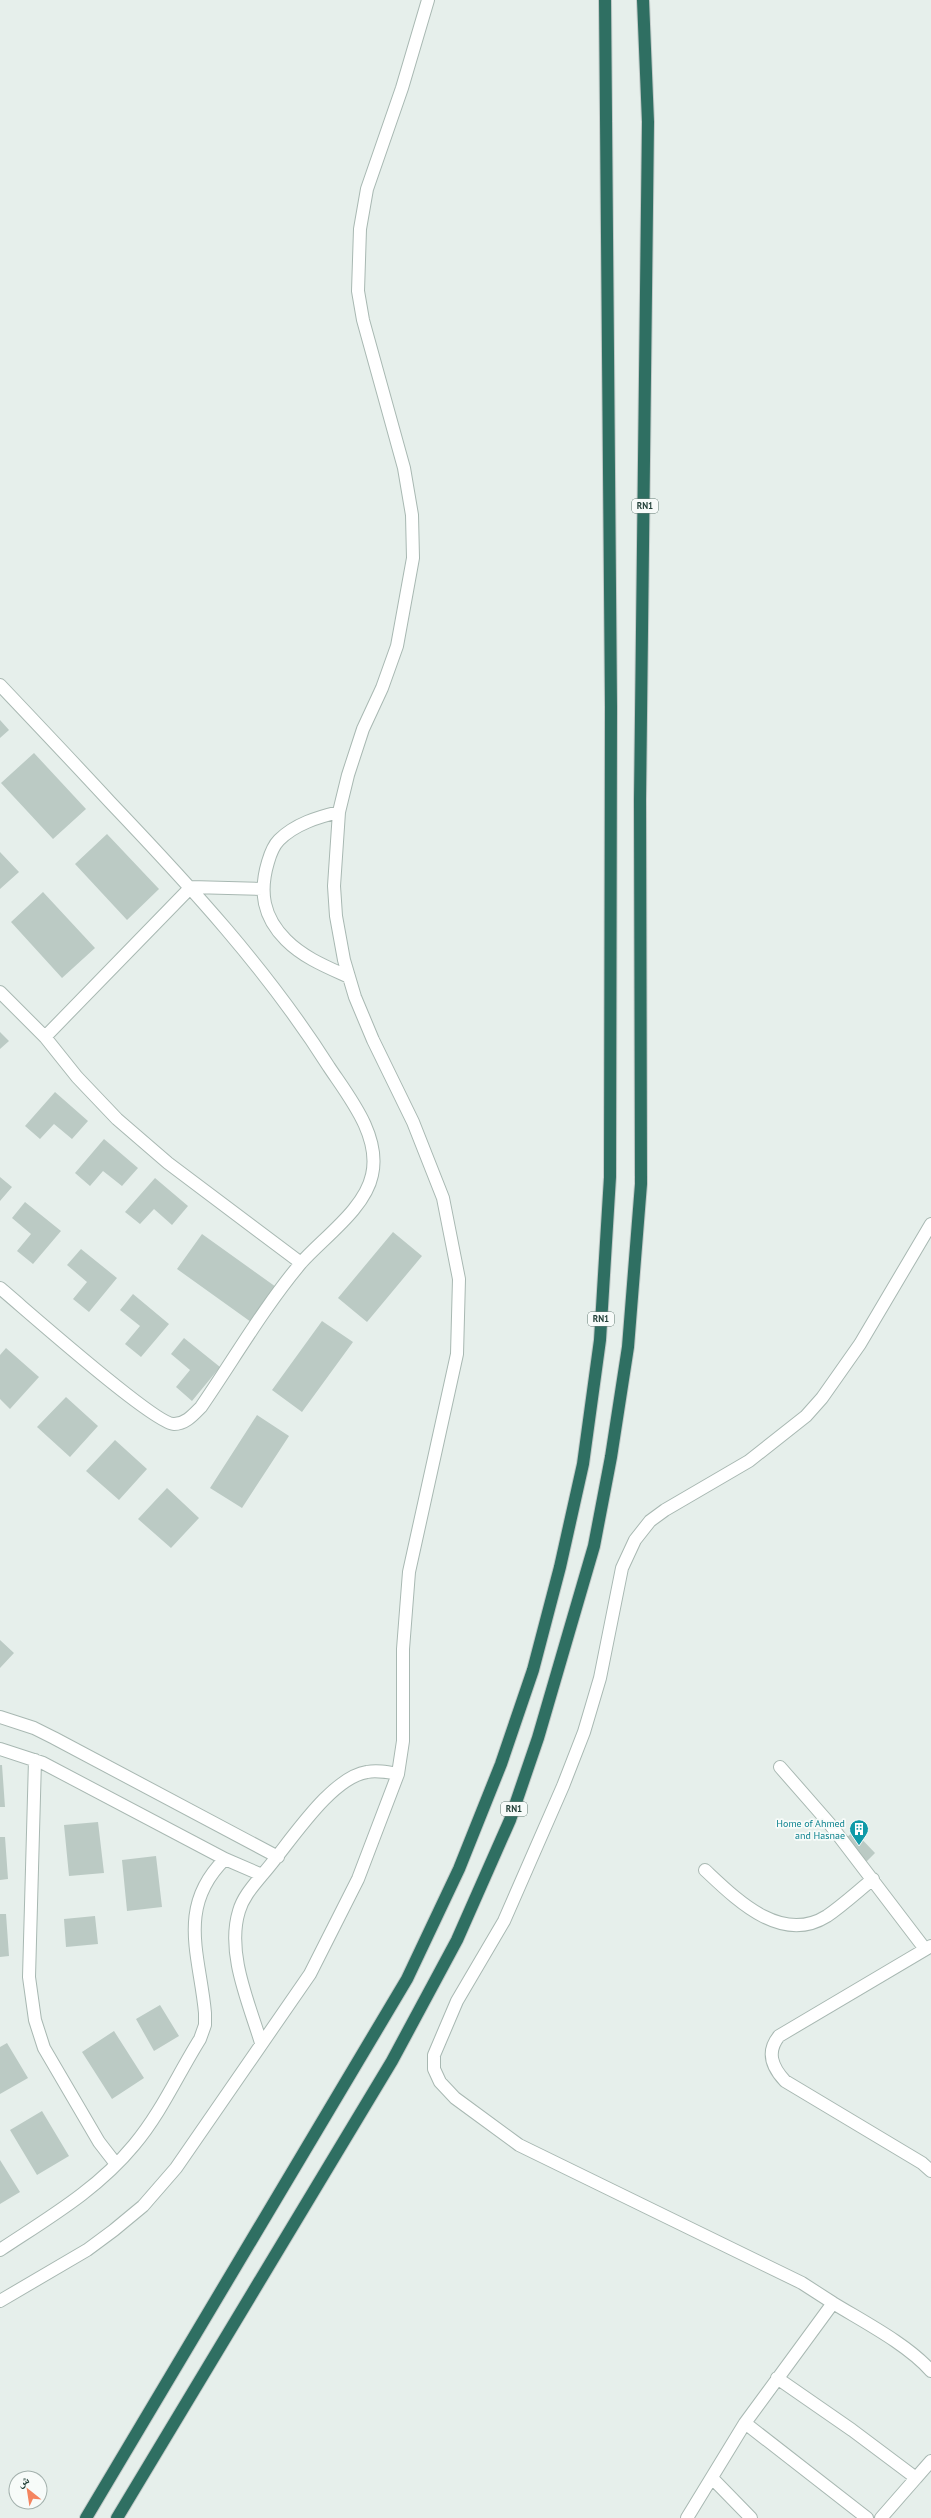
<svg xmlns="http://www.w3.org/2000/svg" width="931" height="2518" font-family="'PT Sans','Noto Naskh Arabic',sans-serif">
<rect width="100%" height="100%" fill="#e6efeb"/>
<path fill="#bbcac4" d="M 0,720 L 9,730 L 0,738 Z
M 34,753 L 86,809 L 53,839 L 1,783 Z
M 107,834 L 159,889 L 127,920 L 75,864 Z
M 0,852 L 19,872 L 0,889 Z
M 43,892 L 95,948 L 62,978 L 11,922 Z
M 0,1032 L 9,1041 L 0,1049 Z
M 55,1092 L 88,1121 L 72,1139 L 54,1124 L 40,1139 L 25,1126 Z
M 104,1139 L 138,1168 L 122,1186 L 103,1171 L 90,1186 L 75,1173 Z
M 0,1177 L 12,1187 L 0,1201 Z
M 155,1178 L 188,1206 L 172,1225 L 154,1209 L 140,1224 L 125,1212 Z
M 25,1202 L 61,1231 L 33,1264 L 17,1251 L 31,1234 L 12,1218 Z
M 393,1232 L 422,1256 L 367,1322 L 338,1298 Z
M 202,1234 L 276,1287 L 251,1322 L 177,1269 Z
M 81,1249 L 117,1278 L 89,1312 L 73,1299 L 87,1282 L 67,1265 Z
M 133,1294 L 169,1324 L 141,1357 L 125,1344 L 140,1326 L 120,1310 Z
M 322,1321 L 353,1342 L 302,1412 L 272,1390 Z
M 184,1338 L 220,1367 L 192,1401 L 176,1387 L 190,1370 L 171,1354 Z
M 6,1348 L 39,1377 L 10,1409 L 0,1399 L 0,1355 Z
M 66,1397 L 98,1426 L 70,1457 L 37,1427 Z
M 257,1415 L 289,1436 L 242,1508 L 210,1488 Z
M 115,1440 L 147,1469 L 119,1500 L 86,1471 Z
M 167,1488 L 199,1518 L 171,1548 L 138,1519 Z
M 0,1640 L 14,1653 L 0,1668 Z
M 0,1765 L 2,1765 L 5,1807 L 0,1807 Z
M 98,1822 L 104,1873 L 69,1876 L 64,1825 Z
M 854,1831 L 875,1853 L 864,1864 L 845,1839 Z
M 0,1837 L 5,1837 L 8,1879 L 0,1880 Z
M 156,1856 L 162,1907 L 127,1911 L 122,1860 Z
M 0,1914 L 6,1914 L 9,1956 L 0,1957 Z
M 95,1916 L 98,1944 L 66,1947 L 64,1919 Z
M 160,2005 L 179,2036 L 154,2051 L 136,2019 Z
M 114,2031 L 144,2078 L 112,2099 L 82,2052 Z
M 7,2043 L 28,2078 L 0,2094 L 0,2047 Z
M 42,2111 L 69,2156 L 37,2175 L 10,2130 Z
M 0,2160 L 20,2192 L 0,2204 Z"/>
<g fill="none" stroke-linecap="round" stroke-linejoin="round">
<defs>
<path id="minor" d="M 0,685 C 37,724 74,763 110,802 C 190,886 267,969 329,1067 C 349,1097 381,1136 372,1175 C 365,1209 323,1238 301,1263 C 264,1307 234,1359 201,1407 C 194,1414 186,1424 174,1424 C 154,1424 23,1307 0,1288
M 339,812 C 318,817 295,824 279,840 C 273,846 270,855 268,862 C 259,892 263,917 286,940 C 304,958 327,967 349,977
M 0,992 L 45,1037 L 77,1077 L 117,1119 L 168,1163 L 301,1263
M 45,1037 L 191,887 L 262,889
M 0,1717 L 34,1728 L 54,1738 L 278,1857
M 0,1749 L 43,1763 L 225,1859 L 262,1875 C 288,1846 329,1778 367,1772 C 377,1770 387,1772 398,1774
M 35,1760 L 29,1977 L 35,2020 L 44,2048 L 99,2142 L 116,2164
M 780,1767 L 829,1823 L 925,1949
M 705,1870 C 736,1899 781,1945 827,1916 C 843,1905 858,1891 873,1879
M 931,1946 L 779,2036 C 766,2052 772,2067 785,2081 L 922,2163 L 931,2171
M 261,2043 C 249,2003 226,1953 239,1911 C 243,1897 253,1886 262,1875
M 0,2250 C 48,2218 97,2190 134,2145 C 161,2113 178,2074 200,2039 L 205,2025 L 205,2013 C 200,1956 176,1907 225,1859
M 0,2301 L 87,2250 L 114,2230 L 143,2206 L 176,2168 L 310,1974 L 358,1879 L 398,1774 L 403,1741 L 403,1649 L 409,1572 L 457,1354 L 459,1279 L 443,1198 L 413,1122 L 373,1040 L 355,997 L 344,960 L 336,916 L 334,886 L 339,812 L 348,775 L 363,729 L 382,688 L 397,646 L 413,558 L 412,515 L 404,468 L 363,320 L 358,291 L 360,229 L 367,189 L 402,88 L 428,0
M 833,2303 C 864,2322 907,2344 931,2371
M 777,2378 L 852,2430 L 916,2478 L 881,2518
M 745,2423 L 867,2518
M 712,2478 L 751,2518
M 916,2478 L 931,2461
M 687,2518 L 745,2423 L 833,2303 L 802,2283 L 519,2145 L 455,2098 L 440,2082 L 434,2069 L 434,2055 L 457,2001 L 504,1921 L 563,1786 L 584,1732 L 600,1678 L 622,1568 L 635,1540 L 650,1521 L 665,1510 L 749,1461 L 806,1416 L 822,1398 L 860,1344 L 931,1224"/>
<path id="highway" d="M 86,2518 L 407,1979 L 459,1869 L 501,1764 L 533,1670 L 560,1567 L 583,1464 L 600,1340 L 610,1177 L 611,706 L 605,0
M 117,2518 L 392,2061 L 457,1940 L 510,1820 L 538,1738 L 594,1546 L 611,1457 L 628,1347 L 641,1184 L 640,800 L 648,122 L 643,0"/>
</defs>
<use href="#minor" stroke="#a8b8b2" stroke-width="14"/>
<use href="#highway" stroke="#c2cac8" stroke-width="14"/>
<use href="#minor" stroke="#fff" stroke-width="12"/>
<use href="#highway" stroke="#2f6f62" stroke-width="12"/>
</g>
<defs>
<symbol id="building-pin" viewBox="-11 -11 22 30"><path d="M0 17L-7.5 6A9.5 9.5 0 1 1 7.5 6Z" fill="#0f9aa8" stroke="#f7fbf9"/><path d="M-4-6H4V6H1V3H-1V6H-4ZM-2.5-4.3h1.7v1.8h-1.7ZM.8-4.3h1.7v1.8H.8ZM-2.5-1h1.7V.8h-1.7ZM.8-1h1.7V.8H.8Z" fill="#fff"/></symbol>
</defs>
<g fill-rule="evenodd">
<use href="#building-pin" x="848" y="1818" width="22" height="30"/>
</g>
<g text-anchor="middle" stroke-width="3.5" stroke-linejoin="round" paint-order="stroke">
<g fill="#f7fbf9" stroke="#637a73" stroke-width="1">
<rect x="632" y="499" width="26" height="14" rx="3"/>
<rect x="588" y="1312" width="26" height="14" rx="3"/>
<rect x="501" y="1802" width="26" height="14" rx="3"/>
</g>
<g font-size="9" font-weight="bold" fill="#24423a">
<text x="645" y="509">RN1</text>
<text x="601" y="1322">RN1</text>
<text x="514" y="1812">RN1</text>
</g>
<g font-size="10" fill="#0d838f" stroke="#f7fbf9" text-anchor="end">
<text x="845" y="1827">Home of Ahmed<tspan x="845" dy="12">and Hasnae</tspan></text>
</g>
</g>
<g transform="translate(28 2490) rotate(330)"><circle r="19" fill="#f7fbf9" stroke="#a3b1ad"/>
<path d="M0-3L7 15L0 10L-7 15Z" fill="#f4845f"/>
<text y="-6" font-size="11" font-weight="bold" text-anchor="middle" fill="#24423a">ش</text>
</g>
</svg>
